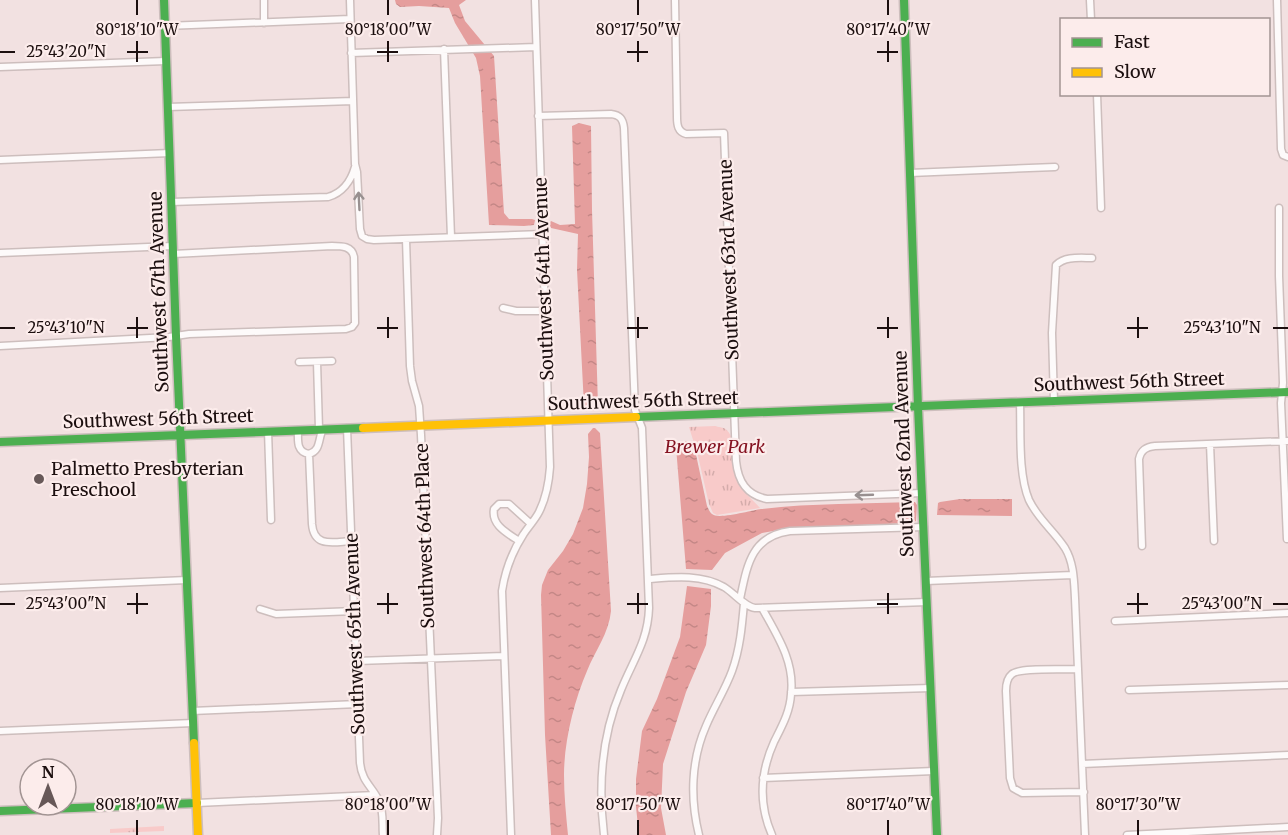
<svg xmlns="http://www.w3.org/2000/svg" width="1288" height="835" font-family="Merriweather,serif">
<defs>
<pattern id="grass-tufts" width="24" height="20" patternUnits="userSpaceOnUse" patternTransform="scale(1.5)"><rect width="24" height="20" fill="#f8cac9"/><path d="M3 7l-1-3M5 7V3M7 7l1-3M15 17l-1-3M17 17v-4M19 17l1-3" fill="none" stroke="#d4acab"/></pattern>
<pattern id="water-ripples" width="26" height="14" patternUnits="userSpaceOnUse" patternTransform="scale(1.5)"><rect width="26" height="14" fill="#e59e9d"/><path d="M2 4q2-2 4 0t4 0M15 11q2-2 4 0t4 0" fill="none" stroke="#c48786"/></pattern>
</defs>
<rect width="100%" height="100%" fill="#f2e1e1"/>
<path fill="url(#grass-tufts)" d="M 715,426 C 715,426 723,428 724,428 C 740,438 731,467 738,482 C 743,492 753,500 760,508 L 717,515 L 713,513 L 709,504 L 698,456 L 689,427 Z
M 164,826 L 164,831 L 110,833 L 110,829 Z"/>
<path fill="url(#water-ripples)" d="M 395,0 L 466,0 L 459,5 L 465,21 L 494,56 L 504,213 L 509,219 L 532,219 L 535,220 L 534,225 L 524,226 L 489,225 L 480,76 L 476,58 L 455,23 L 449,8 L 419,6 L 400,7 L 396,4 Z
M 579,123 L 591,126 L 592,210 L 598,406 L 594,411 L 586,410 L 584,406 L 577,270 L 578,234 L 551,228 L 549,224 L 551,221 L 560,225 L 575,224 L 572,126 Z
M 593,428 L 595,428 L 600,433 L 611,611 C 609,633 595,651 587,671 C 574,701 564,742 564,775 C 564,795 566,815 568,835 L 551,835 L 545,735 L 541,595 L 542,585 L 548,570 L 563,551 L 573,534 L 583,508 L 587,484 L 589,457 L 588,434 Z
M 686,441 L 692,443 L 695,450 L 707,506 C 708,508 710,513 712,514 C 718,520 752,510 761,509 C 812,503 864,504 915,502 L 917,505 L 916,521 L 910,523 L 790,528 L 762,533 L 725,553 L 712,570 L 686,569 L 676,447 L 678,444 Z
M 960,499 L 1012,499 L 1012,516 L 937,515 L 938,503 L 940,502 Z
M 687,586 L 711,589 L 711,606 L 706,645 L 686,692 L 663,764 L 661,808 L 666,835 L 639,835 L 636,807 L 636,779 L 642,731 L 657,699 L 680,637 Z"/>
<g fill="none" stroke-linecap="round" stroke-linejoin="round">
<defs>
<path id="street" d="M 264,0 L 264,23
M 350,0 L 355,164 L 357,172 L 360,229 L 362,236 L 367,239 L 374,240 L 543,234
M 675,0 L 677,117 C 677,125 678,132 686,134 L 724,133 L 736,461 C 738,481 746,495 767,499 L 922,493
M 1090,0 L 1091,20
M 1277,0 L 1281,149 L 1283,155 L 1288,157
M 165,26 L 350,19
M 444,49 L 451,237
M 351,53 L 536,47
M 0,67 L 166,61
M 1097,94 L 1101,208
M 168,107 L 353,101
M 538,116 L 611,114 C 620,115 623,119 624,128 L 635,410 L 642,428 L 649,608 C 648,641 633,660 621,690 C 601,737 598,785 604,835
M 0,160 L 170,153
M 910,173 L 1055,167
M 171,202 L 328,197 C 342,193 351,181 355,167
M 1279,208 L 1279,276 L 1283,383 L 1281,403 L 1287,539
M 406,239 L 410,366 L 412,381 L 419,406 L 421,435 L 438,818 L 437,835
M 0,253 L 173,246
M 503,308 L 516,311 L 545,311
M 0,346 L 169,337 L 189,334 L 346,329 L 352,327 L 355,323 L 354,257 C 352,246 342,246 332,246 L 173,254
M 299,362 L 332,361
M 317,362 L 319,429
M 1054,402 L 1052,333 L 1056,265 C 1065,256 1080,258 1092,258
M 1020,404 C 1021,432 1018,474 1029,500 C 1038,519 1054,531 1065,548 C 1074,563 1074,581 1075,598 L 1085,835
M 347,428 L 360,763 C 362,782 372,786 379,801 C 384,811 382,824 383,835
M 298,430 C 298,440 296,452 309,454
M 268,431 L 271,520
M 1210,444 L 1214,541
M 309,454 L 312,524 C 314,548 333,542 351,541
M 309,454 C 321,451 318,438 323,429
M 519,541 C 507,533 491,525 494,509 L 499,504 L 509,504 L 531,524
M 1142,546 L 1139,459 C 1141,450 1146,447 1155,446 L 1288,441
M 649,579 C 674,577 701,574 724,587 C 734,593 745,607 755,608 L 927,602
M 926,581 L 1073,575
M 0,588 L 187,580
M 740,599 C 747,566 751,536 790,531 L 924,527
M 762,608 C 777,635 795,662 791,694 C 790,712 782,726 774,742 C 760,773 758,803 772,835
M 260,609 L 276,614 L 355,611
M 1115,621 L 1288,613
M 357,661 L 504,656
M 1078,669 C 1065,670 1020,667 1012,674 C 1007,678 1006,685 1006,691 L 1010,778 L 1013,788 L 1022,793 L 1084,792
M 1129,690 L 1288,685
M 791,692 L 931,688
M 192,711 L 358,704
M 0,731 L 193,723
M 1082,764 L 1288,755
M 763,778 L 934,771
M 197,803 L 375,795
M 511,835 L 502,591 C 505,571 512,552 523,535 C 528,527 535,520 539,512 C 546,498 549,482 550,467 L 535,0
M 699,835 C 690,799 691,760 706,726 C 714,707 725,690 732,671 C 740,649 742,626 744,603
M 1127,835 L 1288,827"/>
<path id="fast" d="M 164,0 L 176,336 L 194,743
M 904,0 L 918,407 L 937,835
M 636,417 L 1288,392
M 0,442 L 363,428
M 0,811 L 197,803"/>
<path id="slow" d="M 363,428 L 636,417
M 194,743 L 198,835"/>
</defs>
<use href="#street" stroke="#cdbebd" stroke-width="9"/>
<use href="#fast" stroke="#cdbebd" stroke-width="11"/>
<use href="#slow" stroke="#cdbebd" stroke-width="11"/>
<use href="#street" stroke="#fdfafa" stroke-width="6"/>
<use href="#fast" stroke="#4caf50" stroke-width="8"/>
<use href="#slow" stroke="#ffc107" stroke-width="8"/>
</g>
<defs><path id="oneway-shaft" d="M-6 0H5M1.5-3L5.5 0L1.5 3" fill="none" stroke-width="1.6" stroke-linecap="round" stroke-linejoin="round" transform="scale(1.5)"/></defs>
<g stroke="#989090">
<use href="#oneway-shaft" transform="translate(359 201) rotate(-93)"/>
<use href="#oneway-shaft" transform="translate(864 495) rotate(178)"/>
</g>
<path fill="none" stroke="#1c0f0f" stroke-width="2" d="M 137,0 L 137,15M 388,0 L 388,15M 638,0 L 638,15M 888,0 L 888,15M 137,41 L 137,62M 388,41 L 388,62M 638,41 L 638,62M 888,41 L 888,62M 0,52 L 15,52M 127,52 L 148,52M 377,52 L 398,52M 627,52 L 648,52M 877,52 L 898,52M 137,317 L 137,338M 388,317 L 388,338M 638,317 L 638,338M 888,317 L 888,338M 1138,317 L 1138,338M 0,328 L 15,328M 127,328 L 148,328M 377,328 L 398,328M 627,328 L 648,328M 877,328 L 898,328M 1127,328 L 1148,328M 1273,328 L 1288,328M 137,593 L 137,614M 388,593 L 388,614M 638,593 L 638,614M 888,593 L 888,614M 1138,593 L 1138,614M 0,604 L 15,604M 127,604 L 148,604M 377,604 L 398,604M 627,604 L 648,604M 877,604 L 898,604M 1127,604 L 1148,604M 1273,604 L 1288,604M 137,820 L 137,835M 388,820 L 388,835M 638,820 L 638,835M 888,820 L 888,835M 1138,820 L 1138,835"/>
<circle fill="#675858" stroke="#fceceb" stroke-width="2" cx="39" cy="479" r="6"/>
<g text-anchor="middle" stroke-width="4.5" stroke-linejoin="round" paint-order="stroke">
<g font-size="18" fill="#1c0f0f" stroke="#fceceb">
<text transform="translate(729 260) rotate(-92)" y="6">Southwest 63rd Avenue</text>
<text transform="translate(544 279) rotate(-92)" y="6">Southwest 64th Avenue</text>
<text transform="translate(159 292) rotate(-92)" y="6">Southwest 67th Avenue</text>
<text transform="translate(1129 382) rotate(-2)" y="6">Southwest 56th Street</text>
<text transform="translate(643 401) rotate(-2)" y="6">Southwest 56th Street</text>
<text transform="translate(158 419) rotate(-2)" y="6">Southwest 56th Street</text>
<text transform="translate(904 454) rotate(-92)" y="6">Southwest 62nd Avenue</text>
<text transform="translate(425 536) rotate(-92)" y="6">Southwest 64th Place</text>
<text transform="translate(355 634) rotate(-92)" y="6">Southwest 65th Avenue</text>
</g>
<g font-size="18" font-style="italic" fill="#851322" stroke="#fceceb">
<text x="715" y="453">Brewer Park</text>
</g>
<g font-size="18" fill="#1c0f0f" stroke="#fceceb" text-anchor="start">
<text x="51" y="475">Palmetto Presbyterian<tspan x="51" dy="21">Preschool</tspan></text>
</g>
</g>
<g font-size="15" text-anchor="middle" fill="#1c0f0f" stroke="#fceceb" stroke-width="4.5" stroke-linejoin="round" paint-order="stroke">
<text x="137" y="35">80°18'10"W</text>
<text x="388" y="35">80°18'00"W</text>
<text x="638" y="35">80°17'50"W</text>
<text x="888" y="35">80°17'40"W</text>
<text x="66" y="57">25°43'20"N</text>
<text x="66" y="333">25°43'10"N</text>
<text x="1222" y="333">25°43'10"N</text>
<text x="66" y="609">25°43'00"N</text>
<text x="1222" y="609">25°43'00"N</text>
<text x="137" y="810">80°18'10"W</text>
<text x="388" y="810">80°18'00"W</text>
<text x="638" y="810">80°17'50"W</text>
<text x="888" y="810">80°17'40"W</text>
<text x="1138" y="810">80°17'30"W</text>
</g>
<rect x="1060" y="18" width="210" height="78" fill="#fceceb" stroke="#a29493" stroke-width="1.5"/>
<rect x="1072" y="38" width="30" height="9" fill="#4caf50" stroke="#a29493" stroke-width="1.5"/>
<text x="1114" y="48" font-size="18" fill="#1c0f0f">Fast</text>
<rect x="1072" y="68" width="30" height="9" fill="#ffc107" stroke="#a29493" stroke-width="1.5"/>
<text x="1114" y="78" font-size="18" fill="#1c0f0f">Slow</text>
<g transform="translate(48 787)"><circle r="28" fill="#fceceb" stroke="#a29493" stroke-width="1.5"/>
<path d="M0-4.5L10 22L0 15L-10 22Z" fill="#675858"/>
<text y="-9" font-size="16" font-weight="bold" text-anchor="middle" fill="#1c0f0f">N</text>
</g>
</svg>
